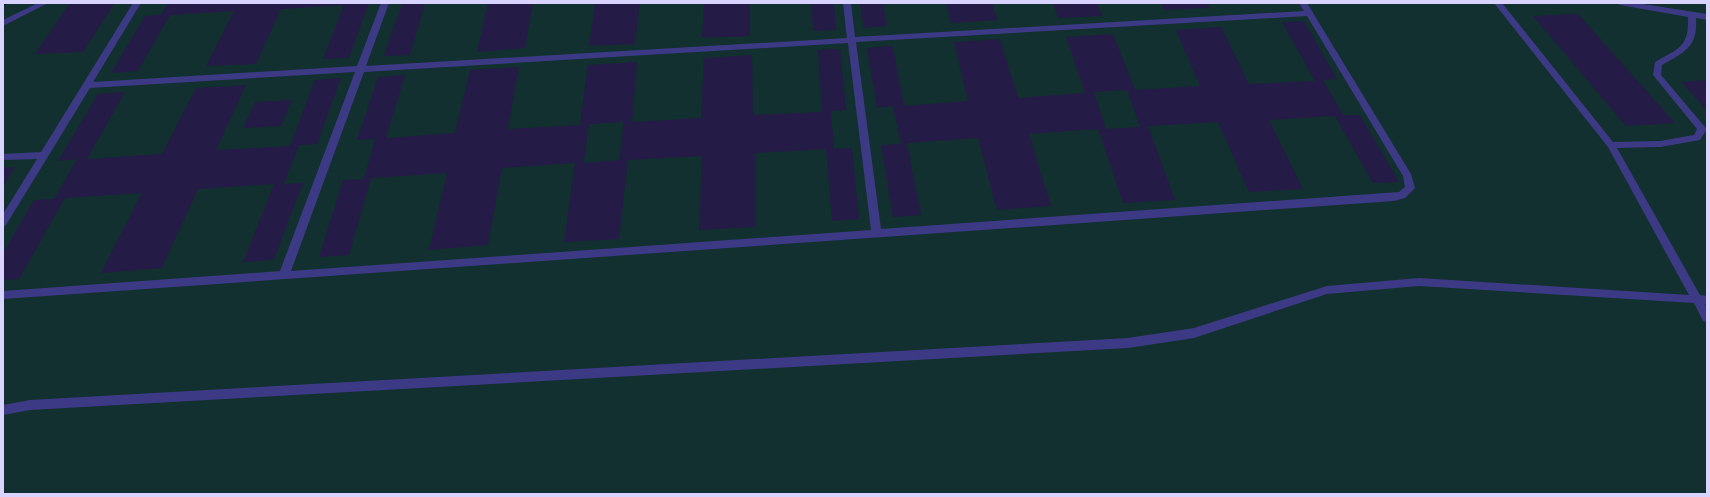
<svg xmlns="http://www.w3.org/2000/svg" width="1710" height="497" font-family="Lato,sans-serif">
<rect width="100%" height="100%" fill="#130f26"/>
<path fill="#12302f" d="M 9,3 L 1707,3 L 1707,494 L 3,494 L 3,6 Z"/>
<path fill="#241b47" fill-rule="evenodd" d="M 70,3 L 115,3 L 83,52 L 35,54 Z
M 168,3 L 354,3 L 353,4 L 369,3 L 349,58 L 323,59 L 344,5 L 281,9 L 256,64 L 206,66 L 234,11 L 170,15 L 138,71 L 111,73 L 145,16 L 161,15 Z
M 402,3 L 425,3 L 410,55 L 384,56 Z
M 488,3 L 533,3 L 525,48 L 477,52 Z
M 595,3 L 640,3 L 635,44 L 589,46 Z
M 704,3 L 750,3 L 750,36 L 702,38 Z
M 811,3 L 834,3 L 836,30 L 813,31 Z
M 860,3 L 883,3 L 887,26 L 864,28 Z
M 946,3 L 992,3 L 997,20 L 951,23 Z
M 1053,3 L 1097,3 L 1102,16 L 1058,18 Z
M 1161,3 L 1207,3 L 1209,8 L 1164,10 Z
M 1578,14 L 1675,123 L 1626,126 L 1533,16 Z
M 1304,21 L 1337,79 L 1323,80 L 1343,115 L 1360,115 L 1399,182 L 1373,183 L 1335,116 L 1269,120 L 1303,189 L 1249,192 L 1218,122 L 1148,126 L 1175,200 L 1123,203 L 1098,129 L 1029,134 L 1051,206 L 997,210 L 978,138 L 907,143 L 921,215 L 893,217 L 881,145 L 901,144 L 893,106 L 877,108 L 867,48 L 893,46 L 904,106 L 968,101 L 954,42 L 1000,39 L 1018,98 L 1085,93 L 1066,37 L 1113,34 L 1135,90 L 1200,86 L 1176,30 L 1221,27 L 1249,84 L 1315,81 L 1282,22 ZM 1127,90 L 1140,127 L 1106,129 L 1094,92 Z
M 840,49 L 846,110 L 831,111 L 834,149 L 852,148 L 859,219 L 832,221 L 826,149 L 756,153 L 756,227 L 699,230 L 702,156 L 628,160 L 619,239 L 564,242 L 575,163 L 502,168 L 488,245 L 429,250 L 447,173 L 371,178 L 349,255 L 319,257 L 343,180 L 364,179 L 375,139 L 357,140 L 378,77 L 405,75 L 386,138 L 455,133 L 470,70 L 519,67 L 508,129 L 580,125 L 588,65 L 637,62 L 632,122 L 701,118 L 704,58 L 752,55 L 753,115 L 822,112 L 818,50 ZM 624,122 L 619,160 L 584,163 L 589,124 Z
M 341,78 L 317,144 L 299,145 L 284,184 L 303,183 L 274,260 L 243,262 L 274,184 L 198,189 L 162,268 L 101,273 L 142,193 L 65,198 L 19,279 L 3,280 L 3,253 L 34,200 L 54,199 L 77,159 L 58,161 L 98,94 L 125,92 L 87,159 L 162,154 L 196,88 L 246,85 L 216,150 L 290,146 L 315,80 Z
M 1707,80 L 1707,110 L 1681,82 Z
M 292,100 L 281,126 L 243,128 L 255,102 Z
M 15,167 L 3,187 L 3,168 Z"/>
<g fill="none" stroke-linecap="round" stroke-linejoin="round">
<path fill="#3d3a85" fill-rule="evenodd" d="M 38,3 L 48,3 L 3,26 L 3,20 Z
M 133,3 L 141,3 L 93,82 L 357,66 L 381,3 L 389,3 L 366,66 L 847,38 L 843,3 L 851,3 L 855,37 L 1304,11 L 1299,3 L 1307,3 L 1411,174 L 1415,188 L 1405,198 L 1394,201 L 3,299 L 3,291 L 280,271 L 355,72 L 90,88 L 6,225 L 3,226 L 3,214 L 37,159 L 3,160 L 3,154 L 41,152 ZM 1307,16 L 1403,176 L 1405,187 L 1399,192 L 881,229 L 856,42 ZM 848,43 L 871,230 L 291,271 L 364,72 Z
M 1494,3 L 1502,3 L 1613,142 L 1660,141 L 1694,135 L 1697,129 L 1653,75 L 1655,62 C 1679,48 1689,47 1688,17 L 1620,5 L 1616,3 L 1636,3 L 1707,14 L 1707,20 L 1696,18 C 1698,47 1685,52 1662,65 L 1661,75 L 1705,127 L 1707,129 L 1700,140 L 1660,147 L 1617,148 L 1700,295 L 1707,296 L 1707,304 L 1705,304 L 1707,308 L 1707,322 L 1703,321 L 1694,303 L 1419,286 L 1327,294 L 1194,338 L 1128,348 L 30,410 L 3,415 L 3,405 L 30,400 L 1128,338 L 1194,328 L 1327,286 L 1419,278 L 1689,295 L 1608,147 Z"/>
</g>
<rect width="1710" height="497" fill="none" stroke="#d9d4ff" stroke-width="8"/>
</svg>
